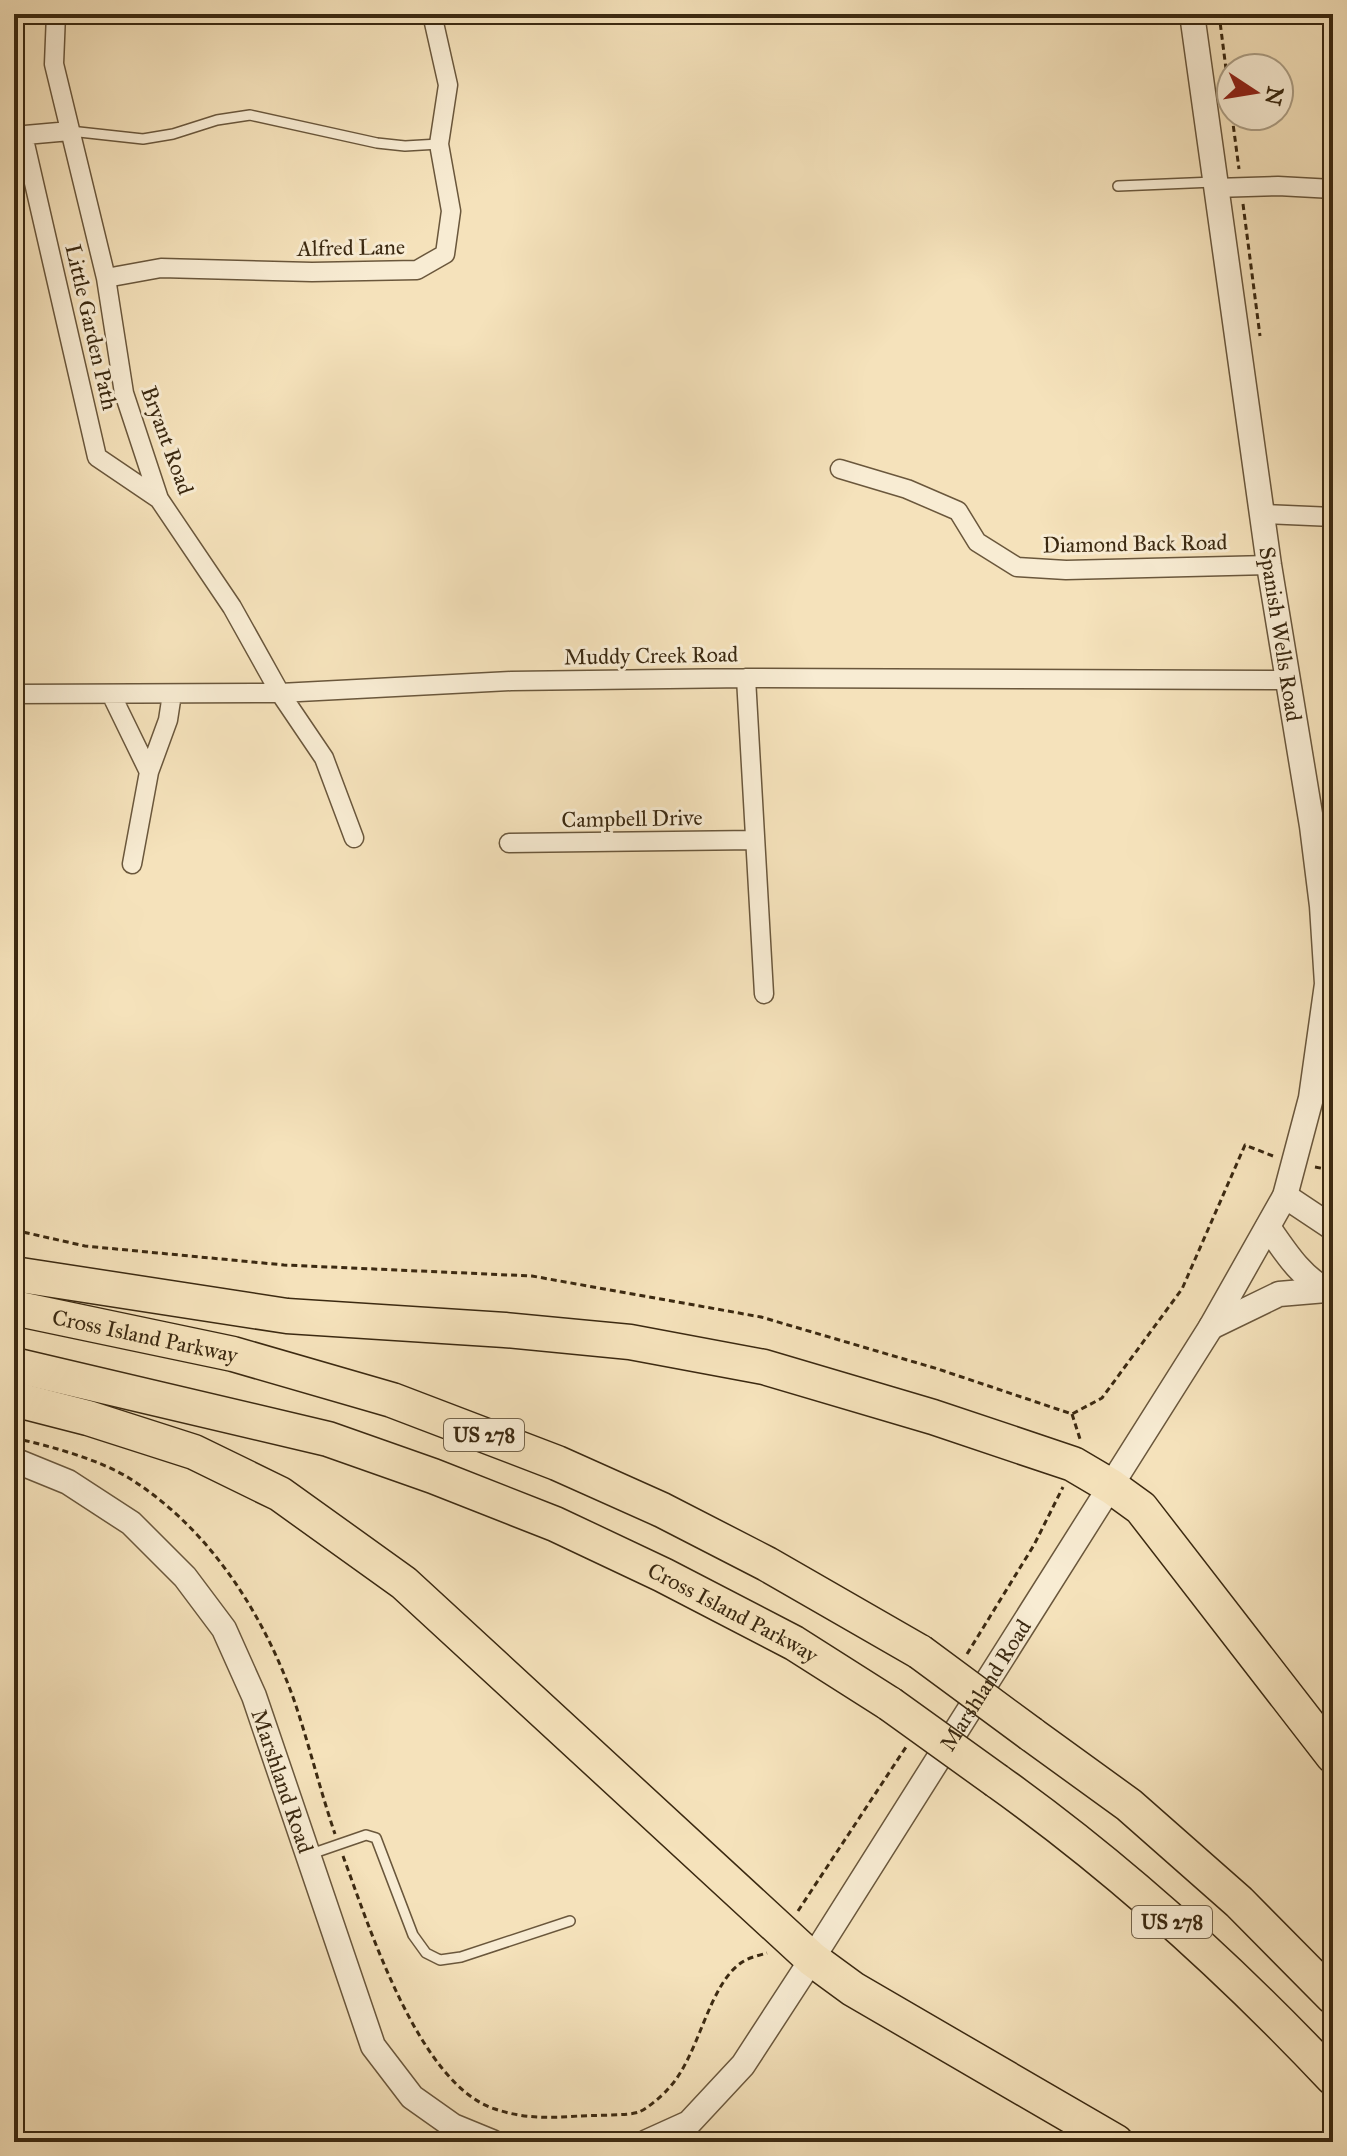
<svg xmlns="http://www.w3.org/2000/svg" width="1347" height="2156" font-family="'IM FELL Great Primer',serif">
<rect width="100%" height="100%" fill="#f5e2bb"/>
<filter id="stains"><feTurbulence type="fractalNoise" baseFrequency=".0025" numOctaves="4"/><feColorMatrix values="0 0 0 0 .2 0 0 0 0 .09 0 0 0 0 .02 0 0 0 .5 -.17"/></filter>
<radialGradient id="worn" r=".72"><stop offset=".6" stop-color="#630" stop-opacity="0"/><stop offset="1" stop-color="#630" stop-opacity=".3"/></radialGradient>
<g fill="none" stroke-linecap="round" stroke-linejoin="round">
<defs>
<path id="service" d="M 70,131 L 143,139 L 173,134 L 217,120 L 250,115 L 377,143 L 405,146 L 439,144
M 1118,186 L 1214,182
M 1312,826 L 1333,821
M 311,1854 L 366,1835 L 376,1838 L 413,1935 L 426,1953 L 440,1960 L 461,1957 L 570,1921"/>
<path id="minor" d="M 56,14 L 54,64 L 106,278 L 124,393 L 159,499 L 232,607 L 280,693 L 324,758 L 354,838
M 23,135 L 97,457 L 159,499
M 14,136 L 70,131
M 1215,188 L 1278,186 L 1333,189
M 106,278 L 161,268 L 312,272 L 417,270 L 445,254 L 451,211 L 439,144 L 448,85 L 432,14
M 840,469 L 907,489 L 958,511 L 977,542 L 1017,567 L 1066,570 L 1269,565
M 1262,514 L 1333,517
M 746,678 L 764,994
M 14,694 L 280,693 L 511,681 L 746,678 L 1289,680
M 111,694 L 149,772 L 132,864
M 149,772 L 168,720 L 172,694
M 509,843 L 755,840"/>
<g id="tertiary">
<path d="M 1285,1196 L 1333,1228"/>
<path d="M 1268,1227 C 1286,1253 1301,1277 1329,1292"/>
<path d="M 1211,1327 L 1279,1294 L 1326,1290"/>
<path id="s1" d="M 14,1460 L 68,1482 L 131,1523 L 185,1577 L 224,1629 L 254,1696 L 373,2046 L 412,2097 L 453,2126 L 492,2142"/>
<path id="s2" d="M 647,2142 L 689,2123 L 743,2065 L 812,1959 L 1211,1327 L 1285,1196 L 1311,1098 L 1327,984 L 1322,906 L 1312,826 L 1269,565 L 1192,14"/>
</g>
<g id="motorway">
<path d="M 14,1274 L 287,1316 L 505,1330 L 630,1342 L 764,1367 L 933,1417 L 1073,1464 L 1112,1487 L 1141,1508 L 1333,1756"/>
<path id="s3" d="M 14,1308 L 233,1354 L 392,1400 L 557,1463 L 662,1510 L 767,1564 L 920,1652"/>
<path id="s4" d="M 14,1365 L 328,1439 L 433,1476 L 555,1524 L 663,1575 L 794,1643 L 890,1704"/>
<path d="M 14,1399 L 88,1418 L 194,1452 L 280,1494 L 404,1583 L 812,1959 L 853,1989 L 1116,2142"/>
<path d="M 1031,1734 L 1129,1805 L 1239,1902 L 1333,1997"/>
<path d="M 997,1781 C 1119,1868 1230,1969 1333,2078"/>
</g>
</defs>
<use href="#service" stroke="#6a573c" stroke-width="12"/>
<use href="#minor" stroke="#6a573c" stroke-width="21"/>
<use href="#tertiary" stroke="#6a573c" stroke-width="27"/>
<use href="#motorway" stroke="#3b2911" stroke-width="37"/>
<path stroke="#3b2911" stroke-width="3" stroke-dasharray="6 4" stroke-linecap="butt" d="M 1219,14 L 1231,108
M 1232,116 L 1239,169
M 1243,204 L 1260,336
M 1333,1102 L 1330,1152 L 1333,1174
M 1315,1167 L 1331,1170
M 14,1230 L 85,1246 L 284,1265 L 532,1276 L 761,1317 L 938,1369 L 1072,1414 L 1102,1398 L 1182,1289 L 1245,1145 L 1273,1156
M 1072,1414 L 1080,1439
M 14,1438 C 50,1446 98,1459 129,1478 C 209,1528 263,1613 294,1700 C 309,1744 320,1790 335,1834
M 967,1654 L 1034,1545 L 1063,1487
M 343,1856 C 369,1926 419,2085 495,2109 C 524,2119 550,2118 579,2116 C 593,2115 628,2116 639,2112 C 648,2108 662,2096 668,2089 C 700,2056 708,1982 744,1961 C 751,1957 760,1955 767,1953
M 798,1911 L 906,1747"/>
<use href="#service" stroke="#f8ecd3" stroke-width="9"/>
<use href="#minor" stroke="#f8ecd3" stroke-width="18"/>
<use href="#tertiary" stroke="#f8ecd3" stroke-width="24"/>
<use href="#motorway" stroke="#f5e2bb" stroke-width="34"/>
<defs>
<path id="motorway-bridge" d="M 920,1652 L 1031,1734
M 890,1704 L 997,1781"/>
</defs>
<use href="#motorway-bridge" stroke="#3b2911" stroke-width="37" stroke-linecap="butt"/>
<use href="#motorway-bridge" stroke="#f5e2bb" stroke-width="34"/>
</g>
<g text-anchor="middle" stroke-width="6" stroke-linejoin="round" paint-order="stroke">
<g fill="#f8ecd3" stroke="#74644b" stroke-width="2">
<rect x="444" y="1419" width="80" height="32" rx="6"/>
<rect x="1132" y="1906" width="80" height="32" rx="6"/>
</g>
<g font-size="20" font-weight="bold" fill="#3b2911">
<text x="484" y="1442">US 278</text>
<text x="1172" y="1929">US 278</text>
</g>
<g font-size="22" fill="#3b2911" stroke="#f8ecd3">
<text transform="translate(351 247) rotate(-1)" y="8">Alfred Lane</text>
<text transform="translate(92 327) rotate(77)" y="8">Little Garden Path</text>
<text transform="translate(168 440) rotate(70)" y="8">Bryant Road</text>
<text transform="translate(1135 543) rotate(-1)" y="8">Diamond Back Road</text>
<text transform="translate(1281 634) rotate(81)" y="8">Spanish Wells Road</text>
<text transform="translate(651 655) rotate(-1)" y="8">Muddy Creek Road</text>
<text transform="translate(632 818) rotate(-1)" y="8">Campbell Drive</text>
<text dy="8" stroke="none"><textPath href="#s3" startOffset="134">Cross Island Parkway</textPath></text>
<text dy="8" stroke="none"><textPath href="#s4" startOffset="764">Cross Island Parkway</textPath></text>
<text dy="8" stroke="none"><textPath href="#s2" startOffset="576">Marshland Road</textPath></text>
<text dy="8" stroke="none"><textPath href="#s1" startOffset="438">Marshland Road</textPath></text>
</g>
</g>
<rect width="1347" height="2156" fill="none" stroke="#f5e2bb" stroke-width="48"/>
<rect x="16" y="16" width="1315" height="2124" fill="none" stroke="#3b2911" stroke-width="4"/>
<rect x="24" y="24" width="1299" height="2108" fill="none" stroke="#3b2911" stroke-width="2"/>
<g transform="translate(1255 92) rotate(102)"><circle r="38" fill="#f8ecd3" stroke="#ac9e85" stroke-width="2"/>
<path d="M0-6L14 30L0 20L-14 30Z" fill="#8f2418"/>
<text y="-12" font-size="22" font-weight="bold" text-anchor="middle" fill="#3b2911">N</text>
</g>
<rect width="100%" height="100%" filter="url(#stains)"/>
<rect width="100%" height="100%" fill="url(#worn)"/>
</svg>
